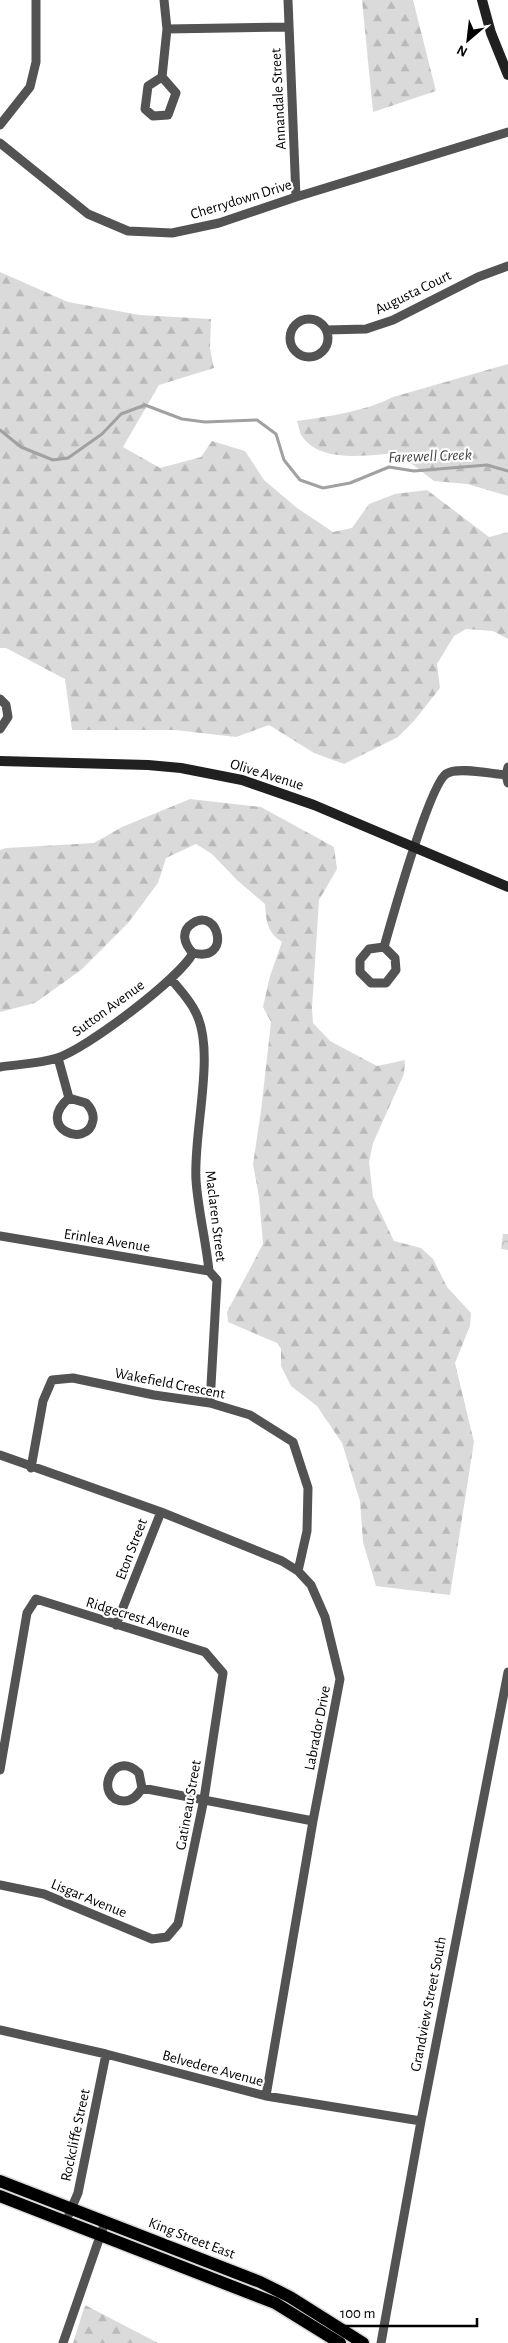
<svg xmlns="http://www.w3.org/2000/svg" width="508" height="2343" font-family="'Alegreya Sans',sans-serif">
<defs>
<pattern id="forest-firs" width="22" height="20" patternUnits="userSpaceOnUse" patternTransform="scale(1.25)"><rect width="22" height="20" fill="#dadada"/><path d="M5 1l3.5 6h-7zM16 11l3.5 6h-7z" fill="#b9b9b9"/></pattern>
<pattern id="park-crowns" width="20" height="18" patternUnits="userSpaceOnUse" patternTransform="scale(1.25)"><rect width="20" height="18" fill="#dadada"/><path d="M2 6a3 3 0 1 1 6 0M12 15a3 3 0 1 1 6 0" fill="none" stroke="#b9b9b9"/></pattern>
</defs>
<rect width="100%" height="100%" fill="#fff"/>
<path fill="url(#forest-firs)" d="M 362,0 L 413,0 L 436,91 L 373,112 Z
M 0,272 L 68,302 L 140,315 L 211,319 L 210,349 L 214,368 L 159,385 L 123,447 L 160,468 L 201,457 L 212,441 L 245,451 L 264,480 L 297,508 L 333,532 L 352,528 L 369,504 L 395,494 L 427,490 L 489,537 L 508,532 L 508,639 L 493,631 L 466,629 L 454,636 L 437,664 L 440,688 L 414,721 L 398,737 L 344,764 L 314,753 L 269,725 L 236,737 L 175,730 L 72,730 L 65,679 L 6,648 L 0,648 Z
M 508,364 L 508,496 L 467,484 L 434,481 L 398,453 C 370,455 320,464 302,436 C 299,432 299,426 297,421 C 330,416 363,412 393,397 Z
M 190,799 L 261,807 L 334,847 L 337,869 L 319,900 L 312,1008 L 313,1023 L 330,1041 L 377,1066 L 405,1060 L 404,1074 L 373,1143 L 369,1162 L 373,1197 L 394,1241 L 421,1248 L 433,1259 L 447,1287 L 471,1313 L 470,1326 L 455,1363 L 474,1442 L 450,1595 L 376,1586 L 363,1542 L 360,1501 L 342,1443 L 317,1406 L 291,1386 L 281,1366 L 281,1349 L 277,1343 L 228,1322 L 227,1312 L 263,1244 L 259,1197 L 253,1164 L 261,1111 L 271,1022 L 263,1007 L 270,976 L 282,942 C 267,932 266,921 265,904 L 238,881 L 212,854 L 196,844 L 166,858 L 158,883 L 128,923 L 81,970 L 35,1003 L 0,1012 L 0,850 L 6,848 L 94,843 L 122,827 Z
M 85,2305 L 158,2343 L 73,2343 Z"/>
<path fill="url(#park-crowns)" d="M 503,1234 L 508,1234 L 508,1250 L 501,1249 Z"/>
<g fill="none" stroke-linecap="round" stroke-linejoin="round">
<path stroke="#a1a1a1" stroke-width="3" d="M 0,430 L 21,447 L 53,460 L 68,458 L 102,434 L 121,414 L 145,405 L 182,419 L 205,422 L 257,420 L 276,434 L 284,460 L 300,480 L 323,488 L 350,483 L 389,467 L 414,471 L 487,465 L 508,471"/>
<defs>
<path id="primary" d="M 0,2181 L 260,2282 L 290,2297 L 363,2343
M 0,2196 L 275,2303 L 340,2343"/>
</defs>
<use href="#primary" stroke="#dbdbdb" stroke-width="15"/>
<path stroke="#535353" stroke-width="9" d="M 164,0 L 167,29 L 288,27
M 288,0 L 296,197
M 162,77 L 148,86 L 145,109 L 153,116 L 168,115 L 176,93 L 162,77 L 167,29
M 0,125 L 30,87 L 36,62 L 36,0
M 0,143 L 88,214 L 128,231 L 172,233 L 219,223 L 296,197 L 508,132
M290 338a19 19 0 1 1 38 0a19 19 0 1 1-38 0Z
M 327,330 L 366,329 L 393,320 L 478,277 L 508,266
M 0,699 L 6,705 L 8,717 L 0,729
M 508,767 L 506,775 L 508,783
M 384,947 L 369,949 L 360,960 L 360,972 L 371,983 L 386,983 L 396,970 L 395,958 L 384,947 C 392,919 429,786 446,774 C 457,766 492,774 506,775
M 171,979 C 180,990 190,1000 196,1013 C 216,1053 193,1132 196,1180 C 198,1210 206,1241 209,1271 L 217,1280 L 210,1403
M 58,1058 L 69,1098 L 86,1103 C 91,1108 94,1113 93,1120 C 88,1150 34,1128 69,1098
M 0,1067 C 18,1064 39,1064 57,1058 C 86,1049 179,979 193,953 C 232,963 219,907 193,923 C 180,931 184,944 193,953
M 0,1236 L 209,1271
M 0,1455 L 161,1512 L 282,1561 L 298,1571 L 311,1585 L 325,1617 L 340,1679 L 313,1821 L 266,2096
M 31,1468 L 43,1401 L 52,1380 L 73,1378 L 154,1395 L 210,1403 L 250,1415 L 293,1442 L 308,1488 L 307,1531 L 298,1571
M 116,1625 L 161,1512
M 0,1770 L 27,1613 L 36,1599 L 205,1652 L 223,1673 L 204,1799 L 178,1924 L 167,1937 L 152,1939 L 44,1894 L 0,1885
M 142,1788 L 139,1773 C 111,1747 93,1800 124,1801 C 133,1801 138,1795 142,1788 L 313,1821
M 0,2030 L 106,2054 L 266,2096 L 421,2121
M 69,2214 L 78,2193 L 106,2054
M 63,2343 L 105,2222
M 381,2343 L 421,2121 L 508,1672"/>
<path stroke="#202020" stroke-width="10" d="M 482,0 L 491,33 L 508,75
M 0,761 L 148,765 L 181,768 L 242,780 L 314,805 L 508,887"/>
<use href="#primary" stroke="#000" stroke-width="12"/>
</g>
<g text-anchor="middle" stroke-width="4.5" stroke-linejoin="round" paint-order="stroke">
<g font-size="15" fill="#000" stroke="#fff">
<text transform="translate(278 99) rotate(-93)" y="5">Annandale Street</text>
<text transform="translate(241 199) rotate(-17)" y="5">Cherrydown Drive</text>
<text transform="translate(413 292) rotate(-26)" y="5">Augusta Court</text>
<text transform="translate(267 774) rotate(17)" y="5">Olive Avenue</text>
<text transform="translate(108 1008) rotate(-36)" y="5">Sutton Avenue</text>
<text transform="translate(216 1216) rotate(83)" y="5">Maclaren Street</text>
<text transform="translate(107 1240) rotate(9)" y="5">Erinlea Avenue</text>
<text transform="translate(170 1383) rotate(11)" y="5">Wakefield Crescent</text>
<text transform="translate(131 1549) rotate(-69)" y="5">Eton Street</text>
<text transform="translate(138 1617) rotate(17)" y="5">Ridgecrest Avenue</text>
<text transform="translate(317 1728) rotate(-79)" y="5">Labrador Drive</text>
<text transform="translate(188 1805) rotate(-80)" y="5">Gatineau Street</text>
<text transform="translate(89 1898) rotate(22)" y="5">Lisgar Avenue</text>
<text transform="translate(428 2004) rotate(-79)" y="5">Grandview Street South</text>
<text transform="translate(213 2068) rotate(15)" y="5">Belvedere Avenue</text>
<text transform="translate(75 2135) rotate(-78)" y="5">Rockcliffe Street</text>
<text transform="translate(192 2238) rotate(21)" y="5">King Street East</text>
</g>
<g font-size="16" font-style="italic" fill="#424242" stroke="#fff">
<text transform="translate(430 455) rotate(-2)" y="6">Farewell Creek</text>
</g>
</g>
<g transform="translate(468 40) rotate(208)" stroke="#ffffff" stroke-width="4" paint-order="stroke">
<path d="M0-4L9 19L0 12L-9 19Z" fill="#000000"/>
<text y="-8" font-size="14" font-weight="bold" text-anchor="middle" fill="#000000">N</text>
</g>
<path d="M333 2318v8h144v-8" fill="none" stroke="#000000" stroke-width="2.5"/>
<text x="340" y="2318" font-size="15" fill="#000000" stroke="#ffffff" stroke-width="4" paint-order="stroke">100 m</text>
</svg>
